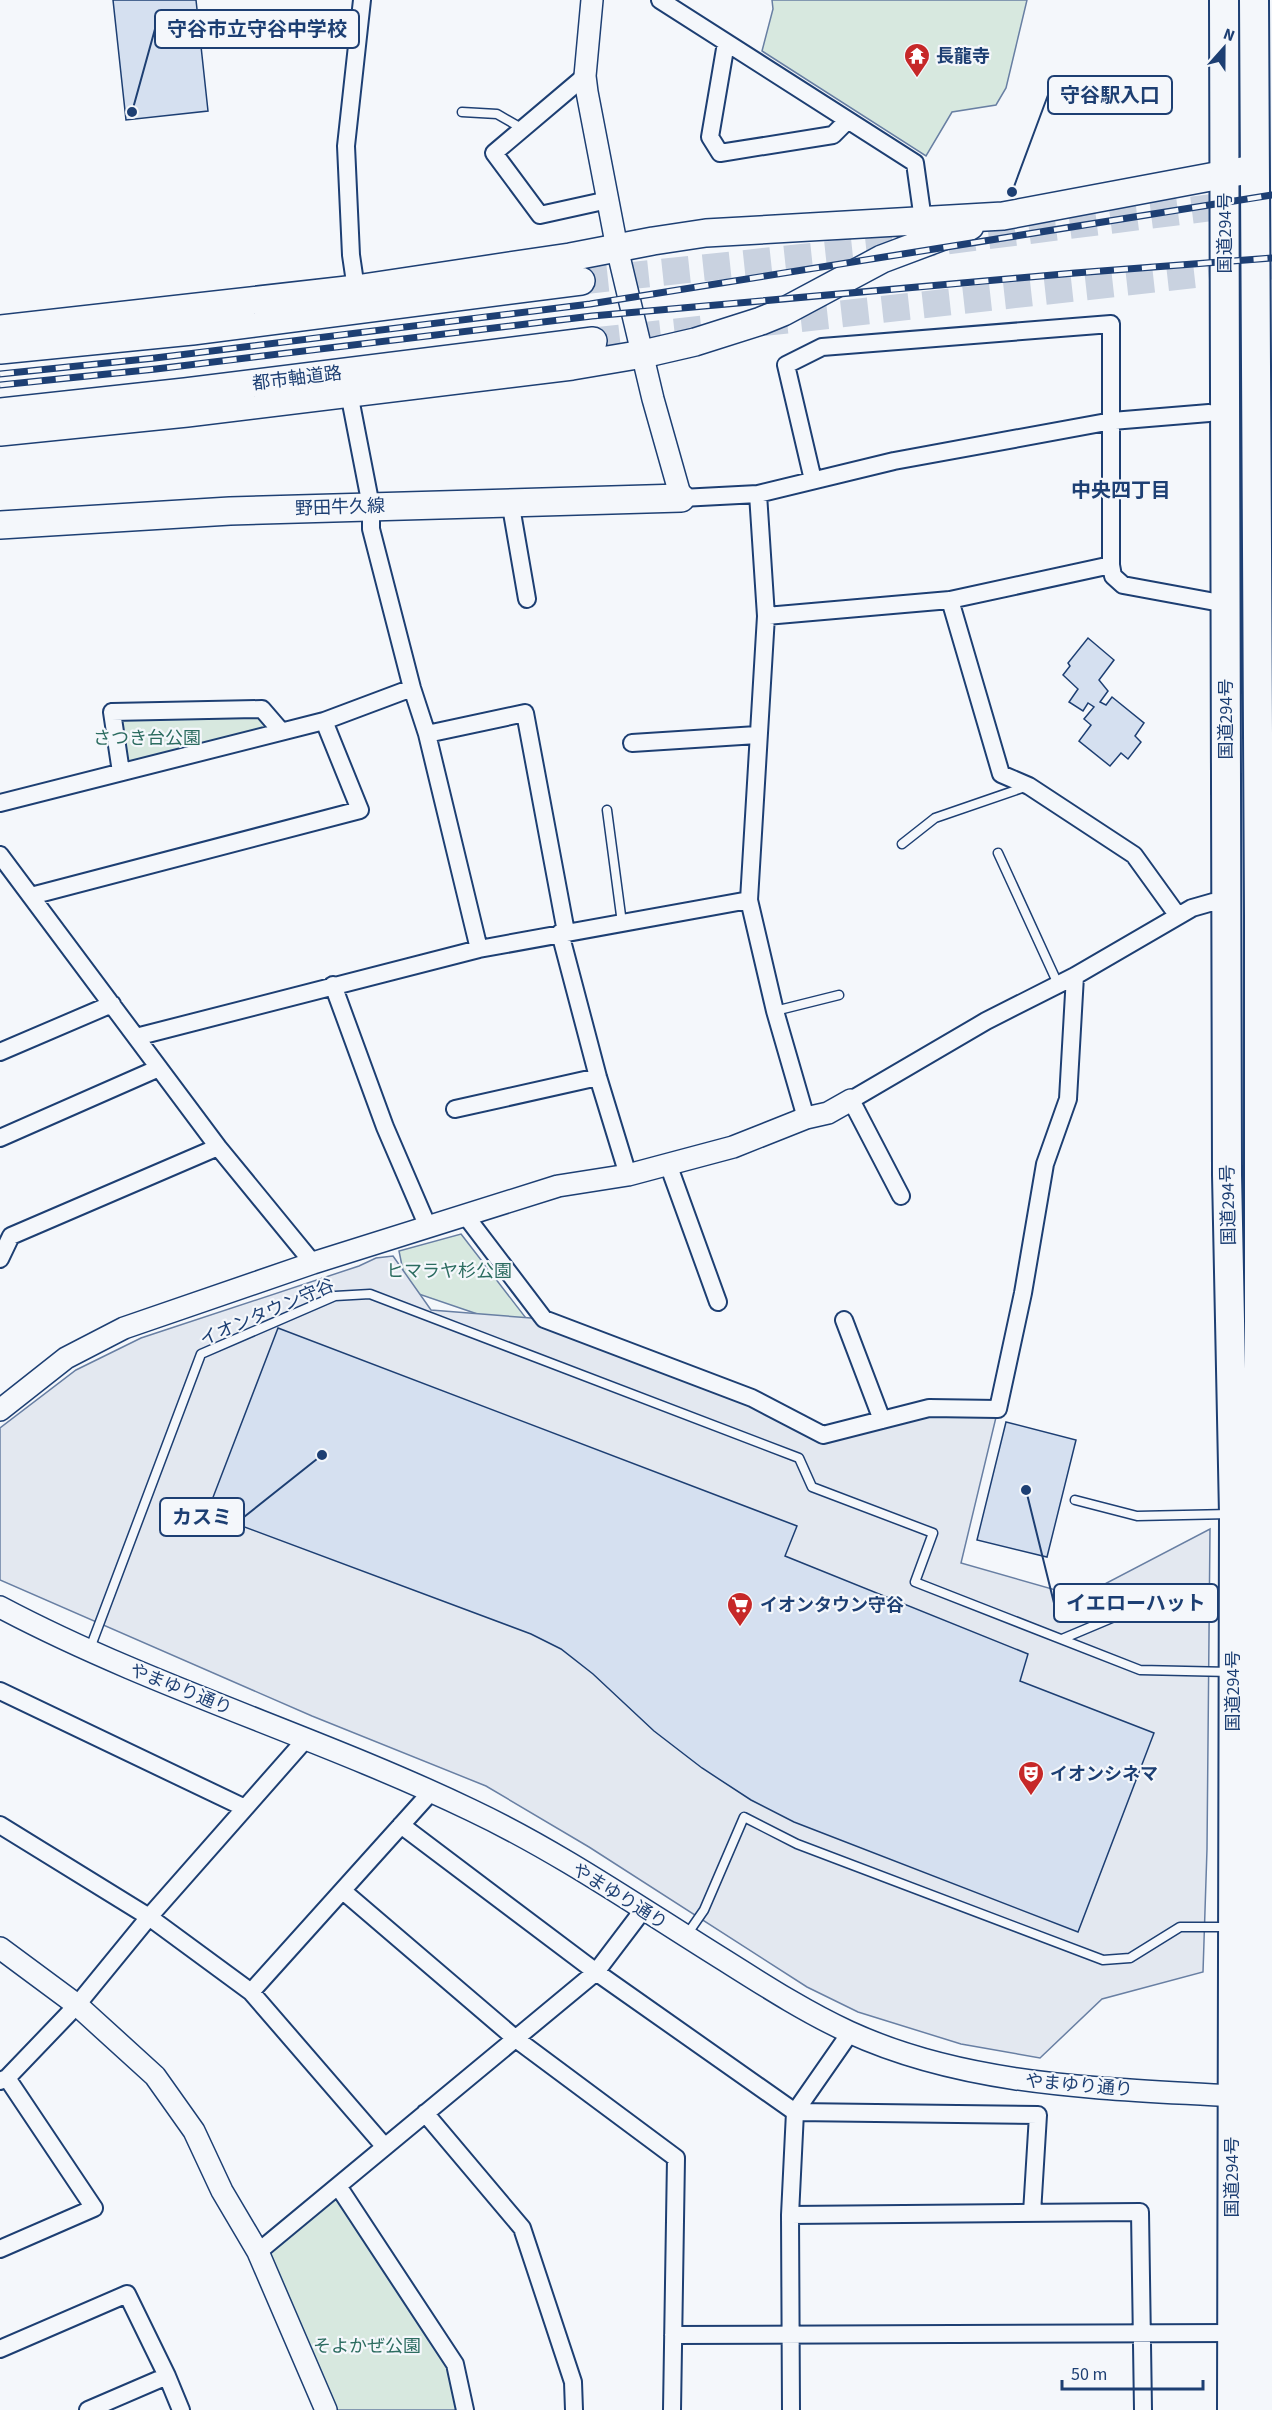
<svg xmlns="http://www.w3.org/2000/svg" width="1272" height="2410" font-family="'Source Sans 3','Noto Sans JP',sans-serif">
<rect width="100%" height="100%" fill="#f4f7fb"/>
<path fill="#d7e8df" stroke="#687fa3" stroke-width="1.5" d="M 772,0 L 1027,0 L 1006,88 L 996,105 L 952,112 L 926,156 L 762,51 L 773,9 Z
M 262,709 L 281,731 L 121,772 L 112,712 Z
M 461,1234 L 539,1335 L 407,1290 L 399,1251 Z
M 338,2186 L 455,2364 L 465,2407 L 454,2410 L 326,2410 L 258,2252 Z"/>
<path fill="#e3e8f0" stroke="#687fa3" stroke-width="1.5" d="M 393,1256 L 431,1310 L 544,1319 L 823,1435 L 929,1408 L 998,1409 L 961,1563 L 1080,1597 L 1210,1529 L 1207,1849 L 1203,1972 L 1102,1999 L 1040,2058 L 961,2044 L 858,2012 L 807,1987 L 589,1847 L 486,1786 L 312,1716 L 0,1580 L 0,1428 L 76,1370 L 141,1338 L 359,1266 L 376,1258 Z"/>
<path fill="#d5e0f0" stroke="#1d3f73" stroke-width="1.5" d="M 113,0 L 196,0 L 208,111 L 126,120 Z
M 1088,638 L 1114,660 L 1099,680 L 1108,691 L 1100,702 L 1106,705 L 1112,697 L 1144,723 L 1135,736 L 1141,742 L 1128,759 L 1121,753 L 1110,766 L 1079,741 L 1091,725 L 1084,719 L 1094,707 L 1088,703 L 1083,711 L 1069,702 L 1078,689 L 1063,675 L 1070,666 L 1068,663 Z
M 278,1328 L 797,1526 L 785,1556 L 1028,1654 L 1020,1681 L 1154,1733 L 1078,1932 L 794,1822 L 751,1800 L 702,1768 L 654,1731 L 593,1674 L 561,1649 L 531,1634 L 207,1513 Z
M 1006,1422 L 1076,1440 L 1047,1557 L 977,1540 Z"/>
<g fill="none" stroke-linecap="round" stroke-linejoin="round">
<path stroke="#c9d2e0" stroke-width="27" stroke-dasharray="27 14" stroke-linecap="butt" d="M 581,281 L 899,247 L 1272,200
M 760,323 L 1272,266
M 593,341 L 713,328"/>
<defs>
<path id="service" d="M 462,112 L 497,114 L 523,129
M 607,810 L 622,923
M 902,844 L 935,818 L 1025,787
M 998,853 L 1058,984
M 775,1011 L 839,995
M 1075,1500 L 1137,1516 L 1230,1514
M 1062,1639 L 1138,1607
M 89,1651 L 201,1354 L 335,1296 L 370,1294 L 799,1458 L 812,1487 L 933,1533 L 915,1582 L 1140,1670 L 1231,1672
M 686,1936 L 704,1910 L 744,1817 L 797,1844 L 1103,1960 L 1130,1958 L 1180,1927 L 1228,1927"/>
<path id="minor" d="M 660,0 L 915,163 L 923,220
M 726,43 L 710,137 L 720,153 L 833,135 L 847,121
M 585,76 L 494,153 L 540,215 L 608,200
M 356,289 L 351,255 L 346,146 L 362,0
M 349,393 L 371,506 L 371,529 L 412,688 L 427,734 L 479,949
M 813,480 L 786,365 L 822,347 L 1111,324 L 1111,565 L 1113,576 L 1123,585 L 1226,604
M 758,494 L 766,616 L 749,900 L 775,1011 L 806,1118
M 681,498 L 758,494 L 894,461 L 1112,421 L 1209,413
M 510,501 L 527,599
M 950,600 L 1001,774 L 1029,786 L 1134,855 L 1178,916
M 766,616 L 950,600 L 1111,565
M 427,734 L 525,713 L 566,932
M 632,743 L 757,735
M 121,772 L 112,712 L 262,709 L 281,731
M 0,803 L 324,721 L 412,688
M 0,855 L 218,1147 L 313,1263
M 31,896 L 360,810 L 324,721
M 560,933 L 598,1077 L 628,1175
M 333,985 L 385,1127 L 428,1227
M 136,1037 L 479,949 L 749,900
M 0,1052 L 112,1004
M 455,1109 L 598,1077
M 0,1138 L 159,1068
M 668,1164 L 718,1302
M 901,1196 L 851,1100 L 986,1021 L 1075,976 L 1192,908 L 1213,902 L 1227,905
M 465,1215 L 544,1319 L 752,1398 L 823,1435 L 929,1408 L 998,1409 L 1023,1293 L 1045,1164 L 1068,1099 L 1075,976
M 0,1259 L 11,1236 L 218,1147
M 844,1320 L 882,1420
M 0,1691 L 245,1808
M 0,1825 L 149,1917 L 251,1992 L 385,2147
M 401,1825 L 596,1972 L 795,2112 L 1038,2115 L 1032,2213
M 343,1891 L 516,2039 L 676,2158 L 672,2410
M 251,1992 L 431,1792
M 0,2081 L 7,2078 L 77,2005 L 149,1917 L 305,1740
M 425,2113 L 522,2228 L 573,2382 L 574,2410
M 338,2186 L 455,2364 L 465,2410
M 790,2215 L 1140,2212 L 1143,2410
M 0,2249 L 94,2208 L 7,2078
M 258,2252 L 596,1972 L 643,1910
M 673,2335 L 1232,2333
M 0,2349 L 127,2294 L 167,2376 L 181,2410
M 88,2410 L 167,2376
M 791,2410 L 790,2215 L 795,2112 L 850,2033"/>
<path id="tertiary" d="M 592,0 L 585,76 L 587,92 L 617,248 L 653,399 L 681,498
M 0,1410 L 66,1358 L 124,1328 L 313,1263 L 558,1186 L 628,1175 L 733,1147 L 806,1118 L 828,1113 L 851,1100
M 0,1607 C 151,1687 317,1736 471,1810 C 562,1853 646,1912 732,1965 C 770,1989 808,2013 849,2032 C 969,2087 1103,2088 1232,2096 L 1244,2100
M 0,1948 L 77,2005 L 155,2076 L 194,2131 L 222,2191 L 258,2252 L 326,2410"/>
<path id="primary" d="M 0,329 L 356,289 L 570,257 L 653,241 L 706,233 L 1003,216 L 1253,169
M 0,350 L 192,331 L 581,281
M 0,412 L 185,392 L 593,341
M 0,432 L 187,413 L 572,366 L 643,354 L 695,342 L 761,321 L 783,312 L 882,259 L 970,226
M 0,525 L 230,511 L 681,498"/>
<path id="trunk" d="M 1224,0 L 1227,1175 L 1234,1514 L 1232,2410
M 1254,0 L 1259,915 L 1259,2410"/>
</defs>
<use href="#service" stroke="#1d3f73" stroke-width="11"/>
<use href="#minor" stroke="#1d3f73" stroke-width="20"/>
<use href="#tertiary" stroke="#1d3f73" stroke-width="24"/>
<use href="#primary" stroke="#1d3f73" stroke-width="30"/>
<use href="#trunk" stroke="#1d3f73" stroke-width="32"/>
<use href="#service" stroke="#f4f7fb" stroke-width="8"/>
<use href="#minor" stroke="#f4f7fb" stroke-width="16"/>
<use href="#tertiary" stroke="#f4f7fb" stroke-width="21"/>
<use href="#primary" stroke="#f4f7fb" stroke-width="27"/>
<use href="#trunk" stroke="#f4f7fb" stroke-width="28"/>
<defs>
<path id="rail" d="M 0,374 L 155,358 L 590,304 L 1272,195
M 0,385 L 156,369 L 592,316 L 1075,273 L 1272,258"/>
</defs>
<use href="#rail" stroke="#1d3f73" stroke-width="7"/>
<use href="#rail" stroke="#f4f7fb" stroke-width="4.5" stroke-dasharray="14" stroke-linecap="butt"/>
</g>
<defs>
<symbol id="temple-pin" viewBox="-11 -11 22 30"><path d="M0 17L-7.5 6A9.5 9.5 0 1 1 7.5 6Z" fill="#c62828" stroke="#f4f7fb"/><path d="M0-6L5-2H3V0L6.5 2.5H4V6H1.5V3h-3V6H-4V2.5H-6.5L-3 0V-2H-5Z" fill="#fff"/></symbol>
<symbol id="supermarket-pin" viewBox="-11 -11 22 30"><path d="M0 17L-7.5 6A9.5 9.5 0 1 1 7.5 6Z" fill="#c62828" stroke="#f4f7fb"/><path d="M-6-5.5h2.5l.6 2H6L4.5 2H-2.5L-4.4-4H-6ZM-1.5 3.2a1.3 1.3 0 1 0 .1 0ZM3 3.2a1.3 1.3 0 1 0 .1 0Z" fill="#fff"/></symbol>
<symbol id="theatre-pin" viewBox="-11 -11 22 30"><path d="M0 17L-7.5 6A9.5 9.5 0 1 1 7.5 6Z" fill="#c62828" stroke="#f4f7fb"/><path d="M-5-5.5Q0-4 5-5.5V0Q5 5 0 6Q-5 5-5 0ZM-3.3-2.5H-1v1.5H-3.3ZM1-2.5H3.3v1.5H1ZM-2.8 1Q0 5.5 2.8 1Z" fill="#fff"/></symbol>
</defs>
<g fill-rule="evenodd">
<use href="#temple-pin" x="902" y="41" width="30" height="40"/>
<use href="#supermarket-pin" x="725" y="1590" width="30" height="40"/>
<use href="#theatre-pin" x="1016" y="1759" width="30" height="40"/>
</g>
<g text-anchor="middle" stroke-width="4.5" stroke-linejoin="round" paint-order="stroke">
<g font-size="18" font-weight="bold" fill="#1d3f73" stroke="#f4f7fb" text-anchor="start">
<text x="936" y="62">長龍寺</text>
<text x="760" y="1611">イオンタウン守谷</text>
<text x="1050" y="1780">イオンシネマ</text>
</g>
<g font-size="18" fill="#1d3f73" stroke="#f4f7fb">
<text transform="translate(1225 233) rotate(-90)" y="6">国道294号</text>
<text transform="translate(297 378) rotate(-7)" y="6">都市軸道路</text>
<text transform="translate(340 507) rotate(-2)" y="6">野田牛久線</text>
<text transform="translate(1226 719) rotate(-90)" y="6">国道294号</text>
<text transform="translate(1228 1205) rotate(-91)" y="6">国道294号</text>
<text transform="translate(267 1312) rotate(-23)" y="6">イオンタウン守谷</text>
<text transform="translate(181 1689) rotate(22)" y="6">やまゆり通り</text>
<text transform="translate(1233 1691) rotate(-90)" y="6">国道294号</text>
<text transform="translate(620 1896) rotate(32)" y="6">やまゆり通り</text>
<text transform="translate(1079 2085) rotate(5)" y="6">やまゆり通り</text>
<text transform="translate(1232 2177) rotate(-90)" y="6">国道294号</text>
</g>
<g font-size="18" fill="#2c6c60" stroke="#f4f7fb">
<text x="147" y="744">さつき台公園</text>
<text x="449" y="1277">ヒマラヤ杉公園</text>
<text x="367" y="2352">そよかぜ公園</text>
</g>
<g font-size="20" font-weight="bold" fill="#1d3f73" stroke="#f4f7fb">
<text x="1121" y="497">中央四丁目</text>
</g>
</g>
<path fill="none" stroke="#1d3f73" stroke-width="2" d="M132 112L155 29M1012 192L1048 95M322 1455L244 1517M1026 1490L1054 1603"/>
<g fill="#1d3f73" stroke="#f4f7fb" stroke-width="2">
<circle cx="132" cy="112" r="6"/>
<circle cx="1012" cy="192" r="6"/>
<circle cx="322" cy="1455" r="6"/>
<circle cx="1026" cy="1490" r="6"/>
</g>
<g fill="#f4f7fb" stroke="#1d3f73" stroke-width="2">
<rect x="155" y="10" width="204" height="38" rx="6"/>
<rect x="1048" y="76" width="124" height="38" rx="6"/>
<rect x="160" y="1498" width="84" height="38" rx="6"/>
<rect x="1054" y="1584" width="164" height="38" rx="6"/>
</g>
<g font-size="20" text-anchor="middle" font-weight="bold" fill="#1d3f73">
<text x="257" y="36">守谷市立守谷中学校</text>
<text x="1110" y="102">守谷駅入口</text>
<text x="202" y="1524">カスミ</text>
<text x="1136" y="1610">イエローハット</text>
</g>
<g transform="translate(1224 48) rotate(21)" stroke="#f4f7fb" stroke-width="4.5" paint-order="stroke">
<path d="M0-4.5L10 22L0 15L-10 22Z" fill="#1d3f73"/>
<text y="-9" font-size="16" font-weight="bold" text-anchor="middle" fill="#1d3f73">N</text>
</g>
<path d="M1062 2380v9h141v-9" fill="none" stroke="#1d3f73" stroke-width="3"/>
<text x="1071" y="2380" font-size="18" fill="#1d3f73" stroke="#f4f7fb" stroke-width="4.5" paint-order="stroke">50 m</text>
</svg>
